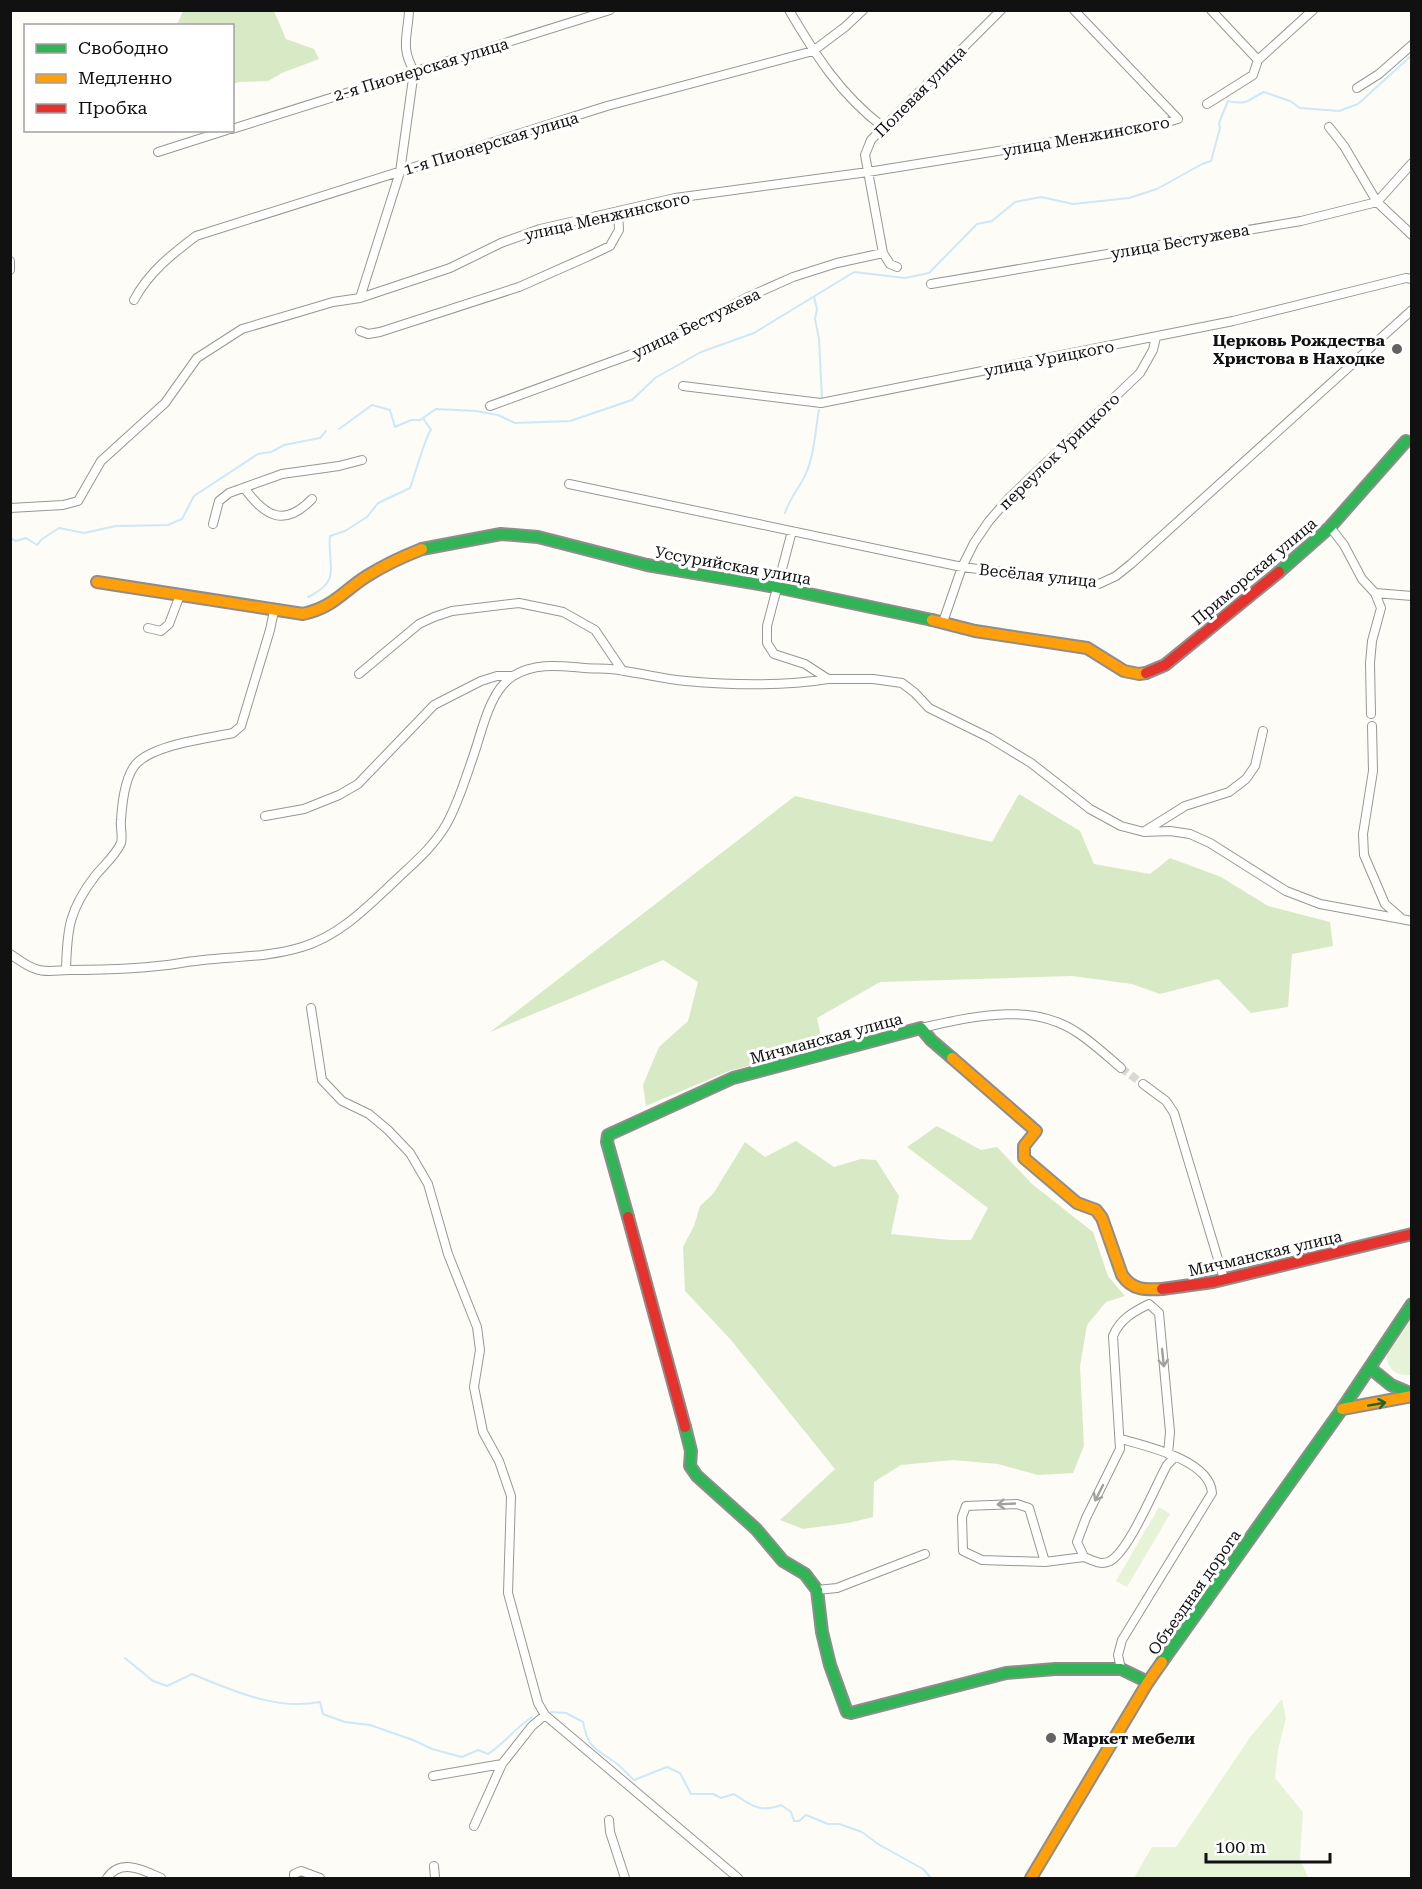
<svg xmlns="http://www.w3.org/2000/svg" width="1422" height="1889" font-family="'Roboto Serif',serif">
<rect width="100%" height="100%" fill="#fdfcf7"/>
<path fill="#e7f3d7" d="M 1411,1317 L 1411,1375 C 1403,1375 1395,1375 1390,1367 C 1379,1351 1401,1329 1411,1317 Z
M 1159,1507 L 1170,1514 L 1127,1587 L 1116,1581 Z
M 1282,1699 L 1286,1718 L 1278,1750 L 1275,1778 L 1303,1812 L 1300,1858 L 1308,1878 L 1134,1878 L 1152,1847 L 1176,1847 L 1251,1736 Z"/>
<path fill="#d8eac5" d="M 183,11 L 274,11 L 286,39 L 314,49 L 319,59 L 282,73 L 268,81 L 239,82 L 233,84 L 232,26 L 177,25 Z
M 1019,794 L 1080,831 L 1094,864 L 1150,874 L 1170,858 L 1221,877 L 1268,906 L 1330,922 L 1333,946 L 1292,954 L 1288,1007 L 1251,1013 L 1218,979 L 1160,994 L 1132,984 L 1072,976 L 880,982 L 817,1018 L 823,1046 L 729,1071 L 646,1106 L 643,1085 L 659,1047 L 688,1021 L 698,982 L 663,960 L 490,1032 L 795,796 L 992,842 Z
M 937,1126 L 981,1150 L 997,1147 L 1032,1184 L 1093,1232 L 1108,1276 L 1125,1296 L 1106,1302 L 1087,1325 L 1080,1366 L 1084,1446 L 1073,1473 L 1038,1475 L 998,1464 L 953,1460 L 901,1465 L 874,1482 L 873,1517 L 848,1523 L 803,1529 L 780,1520 L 835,1469 L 731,1340 L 685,1291 L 683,1247 L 694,1226 L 700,1206 L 713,1194 L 745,1142 L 765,1157 L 796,1141 L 834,1167 L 861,1159 L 876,1160 L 899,1196 L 891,1234 L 950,1240 L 971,1240 L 988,1208 L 907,1147 Z"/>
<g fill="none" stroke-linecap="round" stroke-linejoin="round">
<path stroke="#cde8f7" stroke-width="2" d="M 814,297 L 817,309 L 815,319 L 819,339 L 822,398
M 339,429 L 372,405 L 390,410 L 395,427 L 411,420 L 420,420 L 436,409 L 476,411 L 498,415 L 515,423 L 570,421 L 632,400 L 655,378 L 701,352 L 754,333 L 854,272 L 905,278 L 929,273 L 977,224 L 992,221 L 1015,202 L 1041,197 L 1073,204 L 1129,198 L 1157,189 L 1202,164 L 1211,161 L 1220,128 L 1219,123 L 1228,101 C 1249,105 1245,101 1264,92 L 1290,101 L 1300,108 L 1339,111 L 1358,104 L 1412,55
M 785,513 C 790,497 801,486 807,471 C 815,452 815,430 819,410
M 10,538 L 16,541 L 26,538 L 37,545 L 42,539 L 59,528 L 84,533 L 116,526 L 168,525 L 182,519 L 194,496 L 258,454 L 271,452 L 284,445 L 320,438 L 326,431
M 308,597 C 343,580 327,567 330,536 L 345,531 L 367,517 L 378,503 L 410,488 C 415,475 425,437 431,430 L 423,418
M 125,1658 L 153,1681 L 167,1686 L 192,1674 C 232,1690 276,1711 320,1702 L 323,1714 L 345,1722 L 370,1725 L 413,1740 L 432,1749 L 462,1757 L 478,1750 L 488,1754 C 505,1743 515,1728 532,1717
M 551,1712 L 566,1713 L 583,1722 C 588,1747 593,1747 613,1761 C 621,1766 627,1774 634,1780 L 667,1767 L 680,1773 L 691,1794 L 713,1794 L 721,1798 L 734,1794 C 752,1806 761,1813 781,1805 L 791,1812 L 794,1821 L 799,1821 L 806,1815 L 828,1824 L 839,1824 L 862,1832 L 878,1844 L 923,1869 L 931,1878"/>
<path stroke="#dad9d4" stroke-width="8" stroke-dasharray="8 4" stroke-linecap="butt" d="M 1121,1068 L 1143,1084"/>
<defs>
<path id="street" d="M 789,10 C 816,56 840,94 883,127
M 1211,10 L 1258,60
M 1258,60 L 1313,10
M 1357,88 L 1379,74 L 1412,45
M 1207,104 L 1253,75 L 1258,60
M 1329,127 L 1344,146 L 1377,202 L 1412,235
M 232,129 L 610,10
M 158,152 L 227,130
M 883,253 L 865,155 L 871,140 L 1001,10
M 10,261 L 10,270
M 931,284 L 1301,221 L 1377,202 L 1412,163
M 360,298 L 400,172 L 414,71 C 400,47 408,36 409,10
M 134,300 C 149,272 171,255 196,236 L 607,106 L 813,51 L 845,27 L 863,10
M 360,331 L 368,334 L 380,332 L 519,287 L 589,256 L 610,246 L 619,230 L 618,211
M 683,386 L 821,403 L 1233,321 L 1406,278 L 1412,279
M 490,406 L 657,345 L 748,297 L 793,277 L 837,263 L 883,253 L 890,264 L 897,267
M 569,484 L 962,567 L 1099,584 L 1116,576 L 1131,564 L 1412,310
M 245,489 C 265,516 284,528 312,499
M 10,508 L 63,505 L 78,501 L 101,461 L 165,403 L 197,358 L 242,329 L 333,302 L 360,298 L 450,268 L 501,243 L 540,229 L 675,198 L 868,172 L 1153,126 L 1178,119 L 1074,10
M 213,524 L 219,501 L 229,493 L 282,474 L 339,466 L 362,460
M 1330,527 L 1344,545 L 1362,579 L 1375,593 L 1412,596
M 792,531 L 767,626 L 767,643 L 774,654 L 805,664 L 828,679 L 873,679 L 902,683 L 915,693 L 929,708 L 990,738 L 1031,763 L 1090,809 L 1121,826 L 1144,832 L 1170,831 L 1190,834 L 1210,843 L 1286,891 L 1320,904 L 1412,921
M 943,622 L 962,567 L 974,543 L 989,521 L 1009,498 L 1140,373 L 1153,350 L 1156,337
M 148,628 L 161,631 L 169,624 L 180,595
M 359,674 L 419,624 L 434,617 L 452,611 L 519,603 L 563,612 L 595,630 L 622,670
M 1371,714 L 1370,663 L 1372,641 L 1381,608 L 1375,593
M 1372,726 L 1373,771 L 1363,834 L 1364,855 L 1385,904 L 1400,917
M 265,816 L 304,809 L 339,795 L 358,784 L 434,705 L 481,681 L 497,676 L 512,676
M 1145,831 L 1185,806 L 1229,792 L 1246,779 L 1255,766 L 1263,731
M 10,954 C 18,959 26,966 36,969 C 46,973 58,970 69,970 C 107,970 144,969 181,963 C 221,956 263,959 302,947 C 341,935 368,906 397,879 C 415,862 433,847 446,825 C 458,804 465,780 473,757 C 482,732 489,691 513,676 C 536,662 560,666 585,668 C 598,669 611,668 624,671 C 645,674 665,679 686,681 C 730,685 785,686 828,679
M 66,970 C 67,929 69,910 95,876 C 103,866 116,855 121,843 C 123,836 120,827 121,820 C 122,804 125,775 137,763 C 156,744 206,739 233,733 L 241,726 L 270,630 L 274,611
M 311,1008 L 322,1080 L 342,1101 L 369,1114 L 388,1130 L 410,1153 L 428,1184 L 448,1254 L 477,1327 L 480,1350 L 474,1387 L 483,1432 L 499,1461 L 511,1496 L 508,1593 L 538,1703 L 545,1715 L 738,1878
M 921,1028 C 972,1017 1031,1001 1078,1033 C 1093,1043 1107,1056 1121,1068
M 1143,1084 L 1166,1101 L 1174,1113 L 1224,1279
M 1121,1439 C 1146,1446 1210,1460 1212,1493 L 1122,1640 L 1118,1655 L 1121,1669
M 1168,1454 L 1170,1432 L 1159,1313 L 1149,1304 C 1133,1312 1120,1319 1113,1336 L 1120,1449 L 1086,1518 L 1077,1542 L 1084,1557 C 1092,1560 1101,1566 1110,1561 C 1129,1551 1155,1487 1167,1465 L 1175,1457
M 1045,1562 L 1029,1508 L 1017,1504 L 966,1506 L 962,1517 L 963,1551 L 982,1560 L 1045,1562 L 1084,1557
M 817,1590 L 837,1588 L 925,1554
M 433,1776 L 502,1764
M 609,1820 L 610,1832 L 625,1878
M 474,1826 L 502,1764 L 532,1726 L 545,1715
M 434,1866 L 435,1878
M 107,1878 C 121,1858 143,1870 161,1878
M 294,1878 L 294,1874 L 301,1871 L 320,1878"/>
<path id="fast" d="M 422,549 L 501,534 L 538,537 L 647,565 L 776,587 L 932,620
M 1279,572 L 1330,527 L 1406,441
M 628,1217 L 607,1142 L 608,1135 L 733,1078 L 921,1028 L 931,1040 L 952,1058
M 1370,1368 L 1391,1385 L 1412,1394
M 685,1427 L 691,1451 L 690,1466 L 697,1476 L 756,1529 L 783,1561 L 805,1574 L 817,1590 L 822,1632 L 830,1665 L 847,1712 L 851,1713 L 1006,1673 L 1055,1669 L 1121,1669 L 1148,1682
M 1162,1662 L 1342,1409 L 1412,1304"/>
<path id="slow" d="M 97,582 L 303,614 C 334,607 342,592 367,576 C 383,566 404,556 422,549
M 932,620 L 975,631 L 1087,648 L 1124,671 L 1139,674 L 1146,673
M 952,1058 L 1036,1131 L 1024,1146 L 1024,1158 L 1077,1203 L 1096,1210 L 1102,1218 L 1122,1275 C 1132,1290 1145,1290 1162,1289
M 1342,1409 L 1412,1396
M 1031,1878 L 1148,1682 L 1162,1662"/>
<path id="jam" d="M 1146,673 L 1165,665 L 1279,572
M 628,1217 L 685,1427
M 1162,1289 L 1213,1282 L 1412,1234"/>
</defs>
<use href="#street" stroke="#979795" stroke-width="10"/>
<use href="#fast" stroke="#8e8d8b" stroke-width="14"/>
<use href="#slow" stroke="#8e8d8b" stroke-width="14"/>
<use href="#jam" stroke="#8e8d8b" stroke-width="14"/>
<use href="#street" stroke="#fffffe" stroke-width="8"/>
<use href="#fast" stroke="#30b455" stroke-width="10"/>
<use href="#slow" stroke="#ff9f0a" stroke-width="10"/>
<use href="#jam" stroke="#e5322d" stroke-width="10"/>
</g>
<defs><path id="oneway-shaft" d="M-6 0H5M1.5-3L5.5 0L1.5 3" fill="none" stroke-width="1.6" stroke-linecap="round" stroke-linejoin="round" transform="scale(1.5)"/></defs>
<g stroke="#a0a09f">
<use href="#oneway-shaft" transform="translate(1163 1358) rotate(84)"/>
<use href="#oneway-shaft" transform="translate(1099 1493) rotate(117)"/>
<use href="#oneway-shaft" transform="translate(1006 1504) rotate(177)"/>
</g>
<use stroke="#206233" href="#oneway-shaft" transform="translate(1377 1404) rotate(-10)"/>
<g fill="#646362" stroke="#fff" stroke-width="2">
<circle cx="1397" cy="349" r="6"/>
<circle cx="1051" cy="1738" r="6"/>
</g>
<g text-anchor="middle" stroke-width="6" stroke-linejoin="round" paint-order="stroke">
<g font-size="16" fill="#111" stroke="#fff">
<text transform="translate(421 69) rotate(-17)" y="6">2-я Пионерская улица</text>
<text transform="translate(920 91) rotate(-45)" y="6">Полевая улица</text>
<text transform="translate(1086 136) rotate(-10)" y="6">улица Менжинского</text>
<text transform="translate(491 143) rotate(-17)" y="6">1-я Пионерская улица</text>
<text transform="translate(607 216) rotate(-13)" y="6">улица Менжинского</text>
<text transform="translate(1180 241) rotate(-10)" y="6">улица Бестужева</text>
<text transform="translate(696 323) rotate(-26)" y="6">улица Бестужева</text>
<text transform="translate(1049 358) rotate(-11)" y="6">улица Урицкого</text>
<text transform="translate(1059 451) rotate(-44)" y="6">переулок Урицкого</text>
<text transform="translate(733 565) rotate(10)" y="6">Уссурийская улица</text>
<text transform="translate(1254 571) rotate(-40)" y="6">Приморская улица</text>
<text transform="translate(1038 575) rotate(6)" y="6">Весёлая улица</text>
<text transform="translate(826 1038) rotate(-15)" y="6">Мичманская улица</text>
<text transform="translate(1265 1253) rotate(-13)" y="6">Мичманская улица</text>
<text transform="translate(1194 1592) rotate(-55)" y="6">Объездная дорога</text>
</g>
<g font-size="16" font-weight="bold" fill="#111" stroke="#fff" text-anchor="end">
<text x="1385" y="346">Церковь Рождества<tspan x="1385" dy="18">Христова в Находке</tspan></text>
<text x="1063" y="1744" text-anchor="start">Маркет мебели</text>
</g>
</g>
<rect width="1422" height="1889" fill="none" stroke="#111111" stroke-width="24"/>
<rect x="24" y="24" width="210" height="108" fill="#ffffff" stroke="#a0a0a0" stroke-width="1.5"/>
<rect x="36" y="44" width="30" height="9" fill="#30b455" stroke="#a0a0a0" stroke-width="1.5"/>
<text x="78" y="54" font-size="18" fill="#111111">Свободно</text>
<rect x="36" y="74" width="30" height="9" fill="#ff9f0a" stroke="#a0a0a0" stroke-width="1.5"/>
<text x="78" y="84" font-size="18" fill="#111111">Медленно</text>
<rect x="36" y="104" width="30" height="9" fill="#e5322d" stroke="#a0a0a0" stroke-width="1.5"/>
<text x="78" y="114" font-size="18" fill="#111111">Пробка</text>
<path d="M1206 1853v9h124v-9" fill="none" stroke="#111111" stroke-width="3"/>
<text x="1215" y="1853" font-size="18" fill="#111111" stroke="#ffffff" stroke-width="4.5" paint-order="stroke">100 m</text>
</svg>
